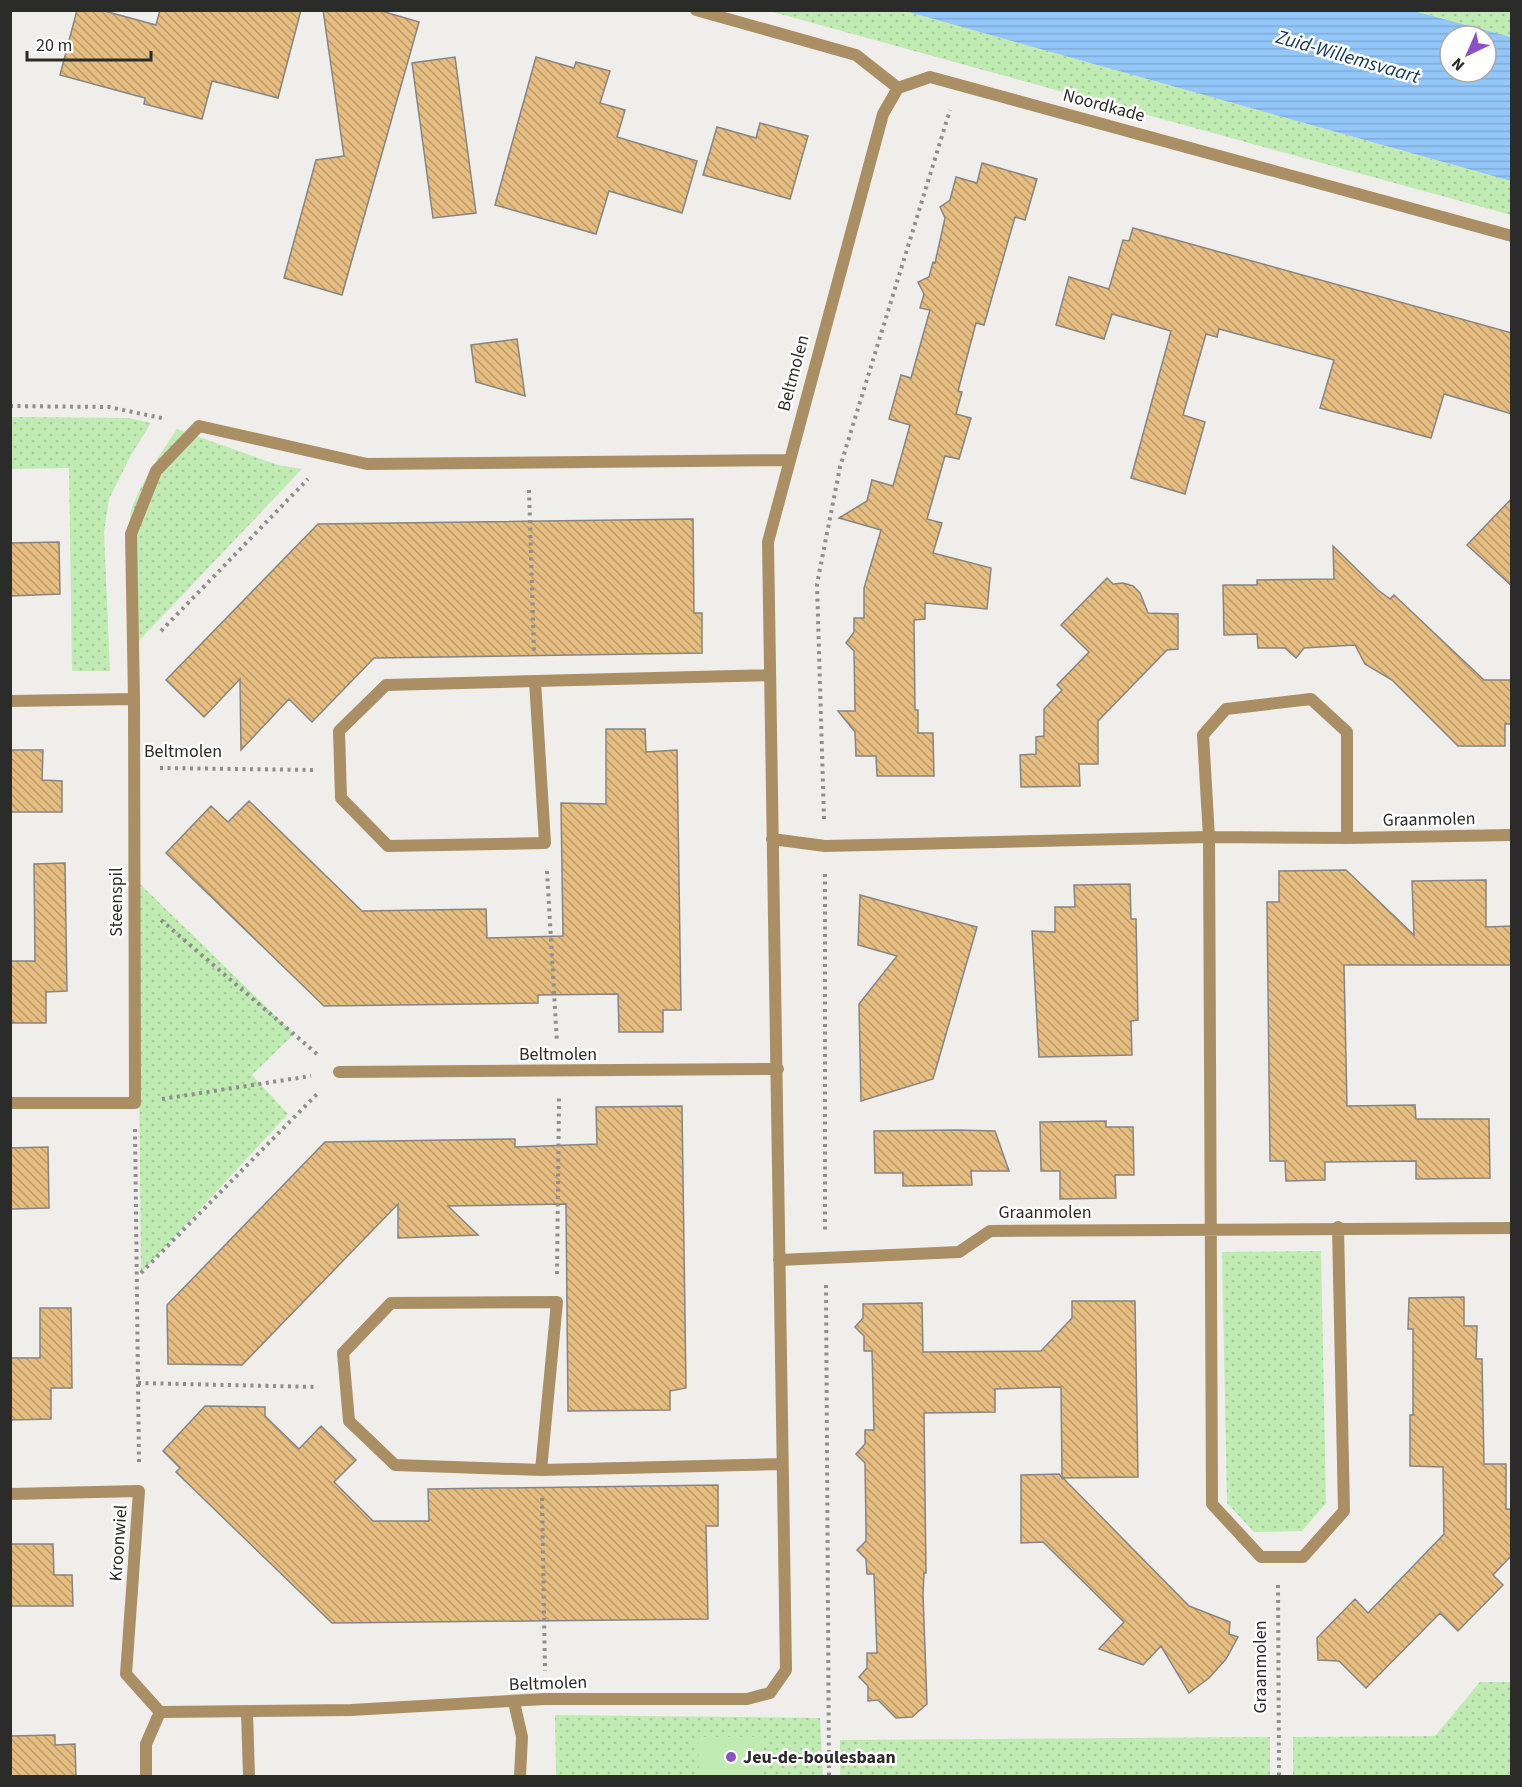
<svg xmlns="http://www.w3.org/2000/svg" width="1522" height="1787" font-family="'Source Sans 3',sans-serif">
<defs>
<pattern id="green-dots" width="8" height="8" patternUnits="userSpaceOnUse" patternTransform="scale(1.5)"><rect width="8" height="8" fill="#c0ebb2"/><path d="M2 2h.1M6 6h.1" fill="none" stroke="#a5ca99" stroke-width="1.8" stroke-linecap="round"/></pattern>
<pattern id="water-rules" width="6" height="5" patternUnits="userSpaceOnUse" patternTransform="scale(1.5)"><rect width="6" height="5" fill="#93c7f9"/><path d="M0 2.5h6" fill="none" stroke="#7fabd5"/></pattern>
<pattern id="building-back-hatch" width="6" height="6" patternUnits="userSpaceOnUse" patternTransform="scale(1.5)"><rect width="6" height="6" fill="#e5bd81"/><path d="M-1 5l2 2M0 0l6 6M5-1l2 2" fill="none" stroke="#ba9a6a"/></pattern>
</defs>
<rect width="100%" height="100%" fill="#f0eeeb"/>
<path fill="url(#green-dots)" d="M 769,11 L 905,11 L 1511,181 L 1511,215 Z
M 1414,11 L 1511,11 L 1511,37 Z
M 10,417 L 128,418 L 151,423 L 131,455 L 109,499 L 104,532 L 110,671 L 72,671 L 69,468 L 11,469 Z
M 177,429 L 278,465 L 302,469 L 134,646 C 132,614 123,532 133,505 C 144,478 161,453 177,429 Z
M 137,881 L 294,1034 L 252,1075 L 288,1114 L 141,1273 Z
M 1321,1251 L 1326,1503 L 1302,1531 L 1254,1532 L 1227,1503 L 1222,1252 Z
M 1480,1682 L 1511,1682 L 1511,1775 L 1293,1776 L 1293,1737 L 1435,1736 Z
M 555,1715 L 820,1718 L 823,1776 L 556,1776 Z
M 1270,1737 L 1270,1776 L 840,1776 L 840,1740 Z"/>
<path fill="#c0ebb2" d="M 698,1737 L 763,1737 L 764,1776 L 699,1776 Z"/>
<path fill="url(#water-rules)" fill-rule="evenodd" d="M 1414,11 L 1511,37 L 1511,181 L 905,11 ZM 1450,36 L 1486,36 L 1486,72 L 1450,72 Z"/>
<path fill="url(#building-back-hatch)" stroke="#878583" stroke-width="1.5" d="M 77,10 L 101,10 L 156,25 L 160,10 L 301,10 L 278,98 L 212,81 L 202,119 L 144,104 L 145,98 L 60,75 Z
M 323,10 L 378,10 L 419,22 L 342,295 L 284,278 L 316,160 L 344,156 Z
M 455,57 L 476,213 L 433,218 L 412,63 Z
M 536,57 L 574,68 L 576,62 L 610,71 L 600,103 L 625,110 L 617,137 L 697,161 L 682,213 L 609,191 L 596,234 L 495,205 Z
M 760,123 L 808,136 L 790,199 L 703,175 L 717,127 L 756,138 Z
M 982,163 L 1037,179 L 1025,220 L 1015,217 L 984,325 L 976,323 L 958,391 L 962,392 L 956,414 L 971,418 L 959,459 L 945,456 L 927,519 L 942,523 L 933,553 L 991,568 L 987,609 L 925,603 L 925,619 L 914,620 L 915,710 L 918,710 L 918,733 L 933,733 L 934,776 L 877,776 L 876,756 L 856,756 L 855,732 L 838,711 L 855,711 L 854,651 L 846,643 L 854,632 L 854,618 L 864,618 L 864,588 L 881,530 L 839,518 L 867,501 L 872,480 L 893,486 L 910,425 L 889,419 L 901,375 L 911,378 L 930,310 L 920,308 L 924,294 L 918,282 L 929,277 L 933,262 L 935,263 L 945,218 L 940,207 L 950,200 L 956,177 L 977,183 Z
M 1133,228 L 1512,333 L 1512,414 L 1444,394 L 1431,438 L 1320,408 L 1334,360 L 1219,329 L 1217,337 L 1206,334 L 1183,415 L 1205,422 L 1185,494 L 1131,478 L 1171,331 L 1112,314 L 1104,339 L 1056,325 L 1069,277 L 1109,289 L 1123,240 L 1129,241 Z
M 517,339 L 525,396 L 476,382 L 471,345 Z
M 1512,498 L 1512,586 L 1467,545 Z
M 693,519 L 694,613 L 702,613 L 702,653 L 374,658 L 312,722 L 289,699 L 241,750 L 240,679 L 204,717 L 166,680 L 318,524 Z
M 59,542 L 60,594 L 10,596 L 10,543 Z
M 1333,546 L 1378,590 L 1390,599 L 1394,595 L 1484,680 L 1512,680 L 1512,724 L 1505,724 L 1505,746 L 1458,746 L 1392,680 L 1365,664 L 1355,645 L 1304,648 L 1296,658 L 1285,648 L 1258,648 L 1257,634 L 1224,635 L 1223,585 L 1257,585 L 1257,580 L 1334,579 Z
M 1107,578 L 1113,584 L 1123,583 L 1133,586 L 1140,593 L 1148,613 L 1178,614 L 1178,649 L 1167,650 L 1098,721 L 1098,764 L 1079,764 L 1080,786 L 1021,787 L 1020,755 L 1036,754 L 1036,737 L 1044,736 L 1044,709 L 1062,690 L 1057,685 L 1089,652 L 1061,625 Z
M 606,729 L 645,729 L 646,752 L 677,750 L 681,1010 L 663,1010 L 663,1032 L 619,1032 L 618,994 L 538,995 L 538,1003 L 324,1006 L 166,853 L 211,806 L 228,822 L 249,801 L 362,911 L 486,909 L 487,938 L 563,936 L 561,803 L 606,804 Z
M 10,750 L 43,750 L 42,780 L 62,781 L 62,812 L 10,812 Z
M 65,863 L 67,991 L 46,992 L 46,1023 L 10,1023 L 10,961 L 35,961 L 34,864 Z
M 1346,870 L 1414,935 L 1412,881 L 1486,880 L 1486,927 L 1512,926 L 1512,965 L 1344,965 L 1347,1106 L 1415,1105 L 1416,1119 L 1489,1119 L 1490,1178 L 1416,1179 L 1416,1161 L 1325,1162 L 1325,1180 L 1286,1181 L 1285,1161 L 1270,1161 L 1267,902 L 1279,902 L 1279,871 Z
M 1130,884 L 1131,919 L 1136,919 L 1138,1020 L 1131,1021 L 1132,1055 L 1039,1057 L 1032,931 L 1055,932 L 1055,907 L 1075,907 L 1074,885 Z
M 860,895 L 977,927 L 933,1079 L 861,1101 L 859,1004 L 897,956 L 858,945 Z
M 682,1106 L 686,1388 L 670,1391 L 670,1410 L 568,1411 L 566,1204 L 448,1206 L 478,1235 L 398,1238 L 398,1204 L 242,1365 L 168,1364 L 167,1305 L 325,1142 L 515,1139 L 515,1147 L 597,1144 L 596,1107 Z
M 1106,1121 L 1106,1127 L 1133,1127 L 1134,1175 L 1115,1175 L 1116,1198 L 1060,1199 L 1060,1171 L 1041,1171 L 1040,1122 Z
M 957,1130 L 995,1131 L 1009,1171 L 971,1171 L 972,1185 L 903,1186 L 903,1173 L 875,1173 L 874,1131 Z
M 48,1147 L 49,1208 L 10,1209 L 10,1148 Z
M 1464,1297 L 1464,1326 L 1477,1326 L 1476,1359 L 1482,1359 L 1484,1464 L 1506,1464 L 1506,1509 L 1512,1509 L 1512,1555 L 1493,1575 L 1503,1585 L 1458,1631 L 1440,1613 L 1366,1688 L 1339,1661 L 1318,1660 L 1317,1638 L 1355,1599 L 1368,1613 L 1444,1534 L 1443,1467 L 1410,1466 L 1410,1415 L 1413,1415 L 1413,1329 L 1408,1329 L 1409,1298 Z
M 1072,1301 L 1135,1301 L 1138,1477 L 1063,1478 L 1189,1606 L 1230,1622 L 1229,1634 L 1238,1637 L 1226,1659 L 1209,1678 L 1189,1693 L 1161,1646 L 1143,1665 L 1099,1649 L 1124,1622 L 1043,1542 L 1021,1543 L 1021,1475 L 1059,1474 L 1062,1478 L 1061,1387 L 995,1389 L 995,1412 L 924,1413 L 926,1573 L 924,1573 L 923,1594 L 927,1704 L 912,1717 L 896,1718 L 878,1700 L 868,1701 L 868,1686 L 859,1677 L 867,1668 L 867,1653 L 877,1653 L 874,1574 L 867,1574 L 866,1559 L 857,1550 L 866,1541 L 866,1527 L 865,1463 L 856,1454 L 865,1444 L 865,1430 L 874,1430 L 872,1351 L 864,1351 L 864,1336 L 855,1327 L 863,1318 L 863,1304 L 922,1303 L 923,1352 L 1041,1351 L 1072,1318 Z
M 40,1308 L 71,1308 L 72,1388 L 51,1388 L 51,1419 L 10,1420 L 10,1358 L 40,1358 Z
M 205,1406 L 265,1407 L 265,1416 L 299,1449 L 321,1426 L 356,1460 L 334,1482 L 373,1521 L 429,1521 L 428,1489 L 718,1485 L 718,1526 L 706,1526 L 708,1619 L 332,1623 L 176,1472 L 180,1468 L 163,1451 Z
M 10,1544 L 53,1544 L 54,1575 L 72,1575 L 73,1606 L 10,1606 Z
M 55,1735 L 55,1745 L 75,1744 L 76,1776 L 10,1776 L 10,1736 Z"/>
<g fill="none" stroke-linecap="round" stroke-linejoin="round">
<path stroke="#908f8d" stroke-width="4" stroke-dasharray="3 4.5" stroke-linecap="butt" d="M 10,406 L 109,407 L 166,419
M 529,490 L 534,653
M 161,631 L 308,479
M 160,768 L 315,770
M 824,819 L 817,584 L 840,467 L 950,110
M 547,871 L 557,1043
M 825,874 L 825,1230
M 161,920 L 317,1054
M 162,1099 L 311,1076
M 135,1129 L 139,1463
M 141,1273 L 319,1092
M 557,1274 L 559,1098
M 826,1285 L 829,1776
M 138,1383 L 318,1387
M 542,1498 L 545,1671
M 1278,1585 L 1279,1776"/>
<path stroke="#a98f63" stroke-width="12" d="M 514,1702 L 522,1737 L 520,1776
M 247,1712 L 249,1776"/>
<path stroke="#a98f63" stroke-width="12" d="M 696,10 L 856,55 L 898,88
M 898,88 L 930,77 L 1512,236
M 535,681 L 545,843 L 388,846 L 341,798 L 339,731 L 386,685 Z
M 535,681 L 769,675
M 134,699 L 131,534 L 156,471 L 199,426 L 367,464 L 788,460
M 10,701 L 134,699 L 135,1103 L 10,1103
M 772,839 L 825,846 L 1209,837 L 1203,735 L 1226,709 L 1311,699 L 1347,732 L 1347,838
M 339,1072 L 778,1069
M 1338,1227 L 1344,1511 L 1303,1557 L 1261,1557 L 1212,1504 L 1209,837 L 1347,838 L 1512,835
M 779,1260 L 959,1252 L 990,1231 L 1512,1228
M 557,1302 L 541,1470 L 395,1465 L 349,1421 L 343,1353 L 391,1303 Z
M 541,1470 L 782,1464
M 10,1494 L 139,1491 L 126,1674 L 160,1712
M 146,1776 L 146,1744 L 160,1712 L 351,1710 L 545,1699 L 747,1699 L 770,1693 L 786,1670 L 768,542 L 883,114 L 898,88"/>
</g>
<circle fill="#8c51c8" stroke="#fff" stroke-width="2" cx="731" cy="1757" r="6"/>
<g text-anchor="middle" stroke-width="5" stroke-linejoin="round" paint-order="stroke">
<g font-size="18" fill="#2b2b29" stroke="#fff">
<text transform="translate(1104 105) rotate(15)" y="6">Noordkade</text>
<text transform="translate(793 373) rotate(-75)" y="6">Beltmolen</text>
<text x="183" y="757">Beltmolen</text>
<text transform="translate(1429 819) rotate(-1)" y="6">Graanmolen</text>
<text transform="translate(116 902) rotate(-90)" y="6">Steenspil</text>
<text x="558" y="1060">Beltmolen</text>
<text x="1045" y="1218">Graanmolen</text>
<text transform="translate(118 1543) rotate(-86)" y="6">Kroonwiel</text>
<text transform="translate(1260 1667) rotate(-90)" y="6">Graanmolen</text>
<text transform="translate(548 1683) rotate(-2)" y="6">Beltmolen</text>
</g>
<g font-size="18" font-weight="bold" fill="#2b2b29" stroke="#fff" text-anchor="start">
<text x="743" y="1763">Jeu-de-boulesbaan</text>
</g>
<g font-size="20" font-style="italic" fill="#113758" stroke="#fff">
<text transform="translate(1348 56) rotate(16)" y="7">Zuid-Willemsvaart</text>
</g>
</g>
<rect width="1522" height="1787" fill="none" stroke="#2b2b29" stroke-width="24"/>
<g transform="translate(1468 54) rotate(224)"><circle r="28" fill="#ffffff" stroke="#aaaaa9" stroke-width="1.5"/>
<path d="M0-4.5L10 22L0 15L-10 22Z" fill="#8c51c8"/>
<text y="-9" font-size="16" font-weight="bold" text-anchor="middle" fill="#2b2b29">N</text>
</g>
<path d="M27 51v9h124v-9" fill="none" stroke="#2b2b29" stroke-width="3"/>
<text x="36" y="51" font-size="18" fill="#2b2b29" stroke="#ffffff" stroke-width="4.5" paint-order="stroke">20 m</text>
</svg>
